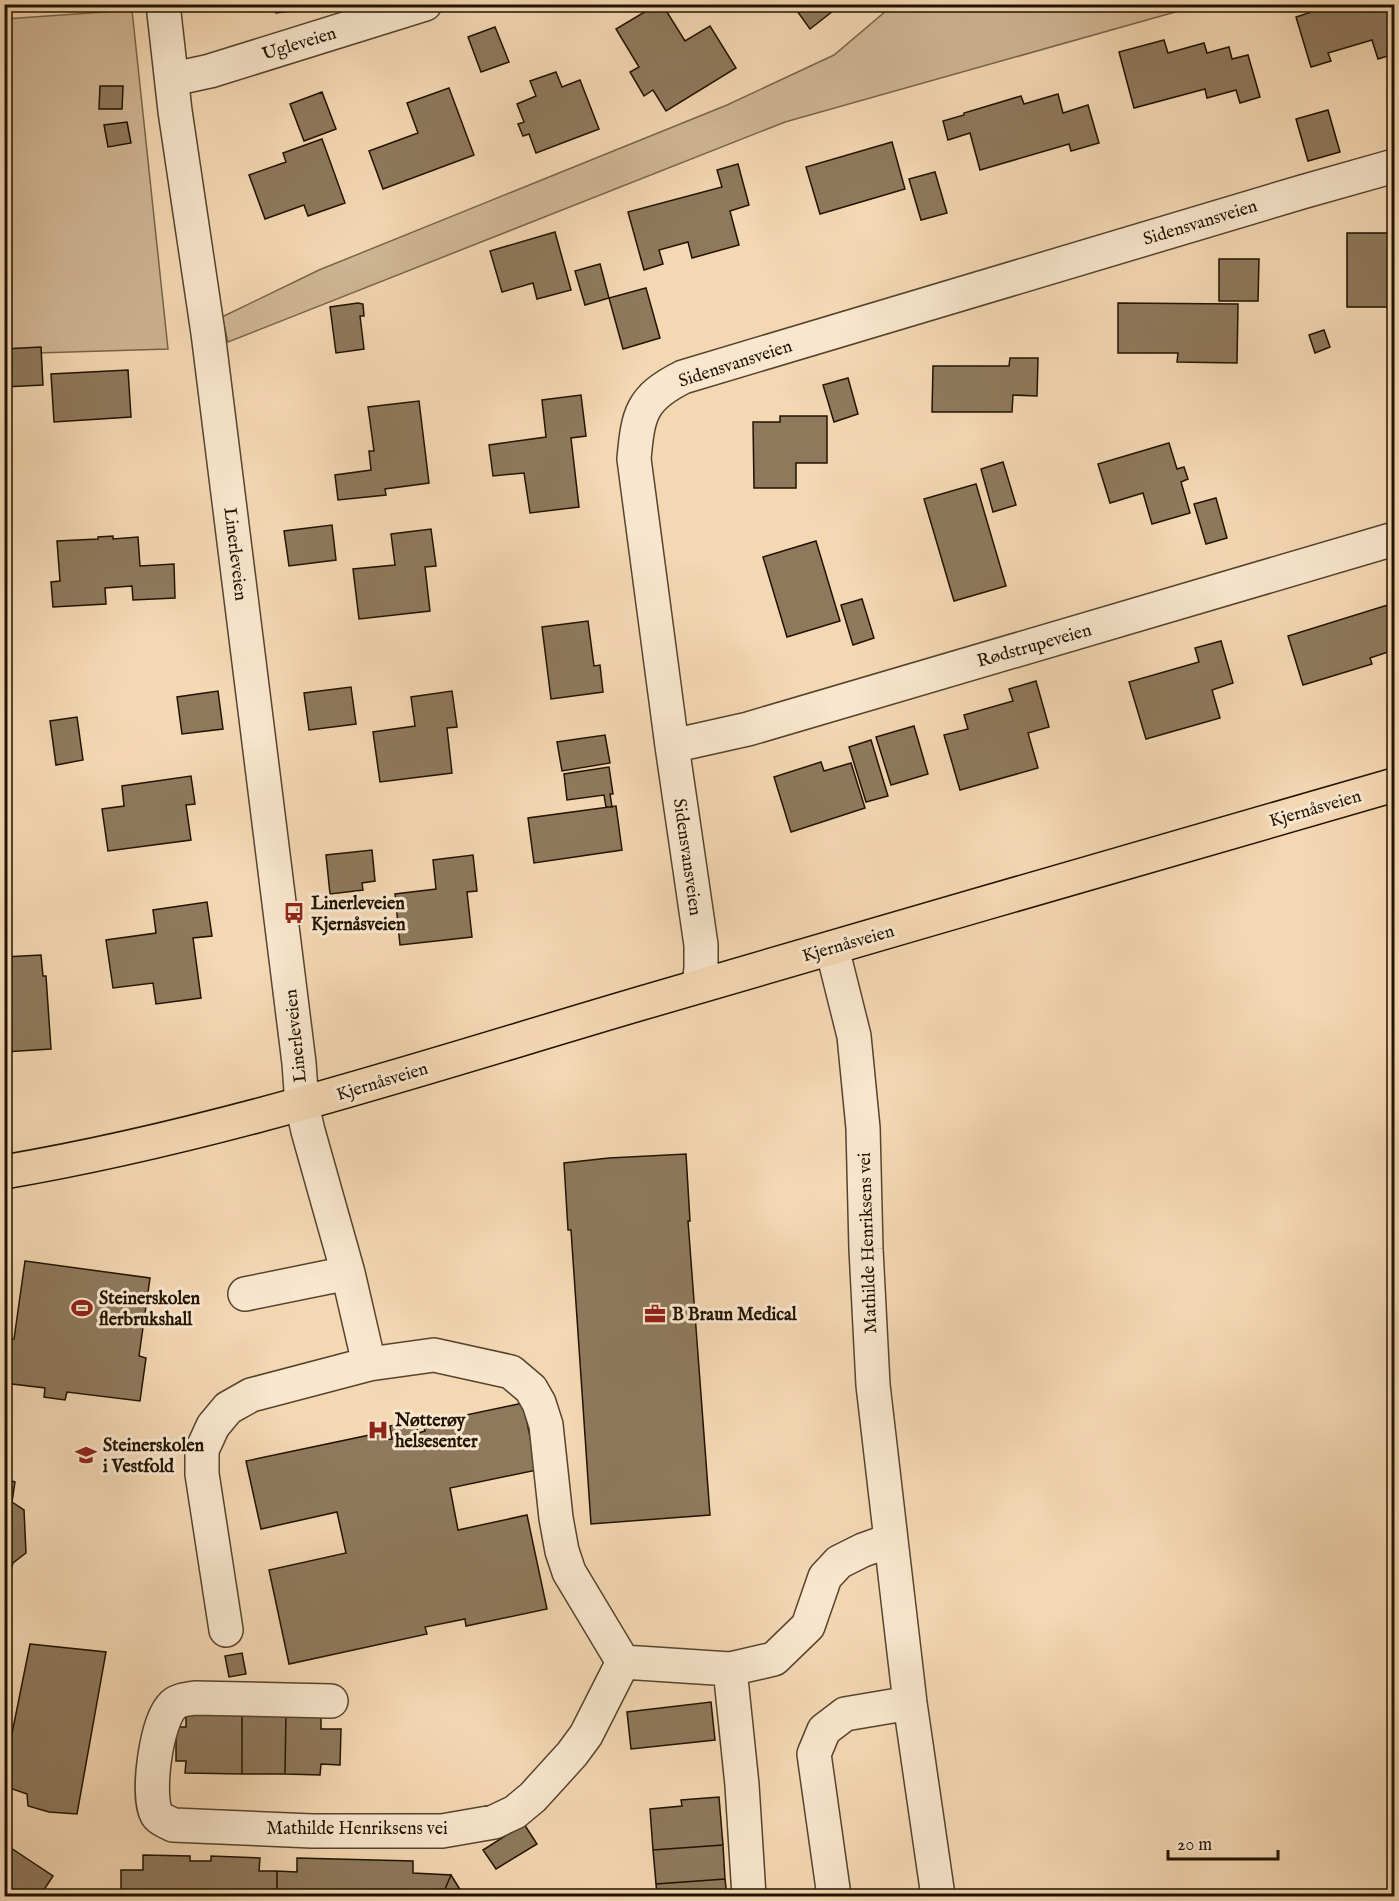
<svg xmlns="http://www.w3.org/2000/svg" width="1399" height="1901" font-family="'IM FELL English',serif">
<rect width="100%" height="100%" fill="#f4d8b3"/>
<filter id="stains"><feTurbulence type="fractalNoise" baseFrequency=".00333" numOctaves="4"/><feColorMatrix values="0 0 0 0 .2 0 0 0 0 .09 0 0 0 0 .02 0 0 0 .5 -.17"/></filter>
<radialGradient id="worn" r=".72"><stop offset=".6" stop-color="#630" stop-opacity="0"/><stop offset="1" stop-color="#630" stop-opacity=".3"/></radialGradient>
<path fill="#d0b795" stroke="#79654a" stroke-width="1.5" d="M 893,5 L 1200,5 L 785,122 L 228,342 L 222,317 L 319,270 L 727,105 L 834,55 Z
M 132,10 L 168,349 L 5,354 L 5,19 Z"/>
<path fill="#8f795d" stroke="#221300" stroke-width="1.5" d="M 275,4 L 299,4 L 299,10 L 276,13 Z
M 658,4 L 662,4 L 685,41 L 710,26 L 736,68 L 666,111 L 653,90 L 644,96 L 630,72 L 639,67 L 616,29 Z
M 792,4 L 842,4 L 810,29 Z
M 1336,4 L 1394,4 L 1394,54 L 1378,59 L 1372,40 L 1328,53 L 1331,61 L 1311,67 L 1296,17 Z
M 495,27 L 509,62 L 481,72 L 468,37 Z
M 1164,40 L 1168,53 L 1204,43 L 1207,53 L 1229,47 L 1232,59 L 1248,55 L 1260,97 L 1240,103 L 1236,90 L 1207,98 L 1205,89 L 1134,108 L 1119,52 Z
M 556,72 L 562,87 L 580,80 L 599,129 L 536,153 L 529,134 L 523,136 L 518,124 L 524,122 L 517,104 L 536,96 L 530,81 Z
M 100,86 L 123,86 L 122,109 L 99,109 Z
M 449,88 L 474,155 L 383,189 L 369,151 L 418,133 L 407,103 Z
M 322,92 L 336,129 L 304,141 L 290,104 Z
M 1058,94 L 1063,113 L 1088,105 L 1099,143 L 1071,151 L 1069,144 L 980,170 L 970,133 L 948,140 L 943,121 L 964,115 L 964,113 L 1021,96 L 1024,104 Z
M 1328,110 L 1340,152 L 1308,161 L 1296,119 Z
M 127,122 L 131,143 L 108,147 L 104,125 Z
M 322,139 L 345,203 L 308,216 L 304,205 L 265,219 L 249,175 L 286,162 L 283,153 Z
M 892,142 L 905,189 L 820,214 L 806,167 Z
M 738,164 L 749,205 L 730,211 L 739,245 L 692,258 L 688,242 L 659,250 L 663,264 L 644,270 L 628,212 L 722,187 L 717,170 Z
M 935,172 L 947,213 L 921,220 L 909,179 Z
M 555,232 L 571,290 L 537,299 L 533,283 L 502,292 L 490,251 Z
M 1347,233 L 1394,233 L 1394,277 L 1392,277 L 1392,307 L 1347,307 Z
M 1219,259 L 1259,259 L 1258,301 L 1219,301 Z
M 600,264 L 609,298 L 585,305 L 575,271 Z
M 646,288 L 660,338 L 623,349 L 609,298 Z
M 358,303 L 363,304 L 364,316 L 360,316 L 364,349 L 336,353 L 330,307 Z
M 1118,303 L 1238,304 L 1237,363 L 1177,362 L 1178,353 L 1118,353 Z
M 1324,330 L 1330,347 L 1315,353 L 1309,335 Z
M 41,347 L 43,385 L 4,387 L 4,349 Z
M 1010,358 L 1038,358 L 1037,396 L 1013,395 L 1012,412 L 932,412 L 933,366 L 1009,366 Z
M 128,370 L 131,417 L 54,422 L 51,374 Z
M 848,378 L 858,414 L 834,422 L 823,385 Z
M 581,395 L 586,436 L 571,438 L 579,507 L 530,513 L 524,473 L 493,476 L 489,445 L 546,437 L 542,400 Z
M 419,401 L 429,483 L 385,489 L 386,495 L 338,500 L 335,475 L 371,470 L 369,451 L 374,451 L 368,407 Z
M 780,416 L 827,416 L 827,463 L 796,463 L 796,488 L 754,488 L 753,422 L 780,422 Z
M 1169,443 L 1177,469 L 1184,467 L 1188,479 L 1181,482 L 1190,513 L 1152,524 L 1143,493 L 1110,503 L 1098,464 Z
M 1003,462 L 1016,505 L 993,512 L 981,469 Z
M 976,484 L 1006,586 L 954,601 L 924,499 Z
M 1216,498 L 1227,538 L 1206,544 L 1194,504 Z
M 332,525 L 336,560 L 289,566 L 284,531 Z
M 431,529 L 436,566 L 425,567 L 430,611 L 359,619 L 353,569 L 395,565 L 391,534 Z
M 113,536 L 113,539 L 138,537 L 140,566 L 174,564 L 175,598 L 133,600 L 132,586 L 105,588 L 106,604 L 53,607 L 51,582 L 60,581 L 57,541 L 98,539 L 98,537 Z
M 816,541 L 840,621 L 787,637 L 763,557 Z
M 862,599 L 874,638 L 853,645 L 841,605 Z
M 1394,603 L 1394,650 L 1370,658 L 1372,664 L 1303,685 L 1288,636 Z
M 588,621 L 594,666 L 600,665 L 603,692 L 551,699 L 542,627 Z
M 1221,641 L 1233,683 L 1212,690 L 1220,718 L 1146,739 L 1129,682 L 1199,662 L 1195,648 Z
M 1036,681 L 1049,727 L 1028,733 L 1038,768 L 960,790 L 944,735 L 968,729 L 964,715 L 1013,701 L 1009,689 Z
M 351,687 L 356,724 L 309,730 L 304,693 Z
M 218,691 L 223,729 L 182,734 L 177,697 Z
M 452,691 L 457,727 L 447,728 L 452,773 L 380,782 L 373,732 L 415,726 L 411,697 Z
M 77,717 L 83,760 L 56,765 L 50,721 Z
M 914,726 L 928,774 L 891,785 L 876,737 Z
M 605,735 L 610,763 L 562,771 L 557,742 Z
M 871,740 L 888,796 L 866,802 L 849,747 Z
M 821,762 L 824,771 L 851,763 L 865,808 L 791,832 L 774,777 Z
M 609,767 L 613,794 L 610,794 L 612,807 L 606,807 L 604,795 L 567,800 L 564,774 Z
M 191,776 L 195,804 L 186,805 L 191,840 L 108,851 L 102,809 L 124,806 L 122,786 Z
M 616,806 L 622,850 L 534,863 L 528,818 Z
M 372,850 L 375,881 L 362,883 L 363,890 L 330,894 L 326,855 Z
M 473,855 L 477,891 L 467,892 L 472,937 L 400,945 L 395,894 L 436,889 L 433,860 Z
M 207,902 L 212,936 L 193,938 L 201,998 L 156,1004 L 153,983 L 113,988 L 106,940 L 156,933 L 153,910 Z
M 41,955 L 43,976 L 46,976 L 51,1049 L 4,1052 L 4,957 Z
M 686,1154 L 690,1221 L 688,1221 L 710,1515 L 591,1524 L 571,1230 L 568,1230 L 564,1163 L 609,1158 Z
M 25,1261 L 150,1278 L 139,1356 L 146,1358 L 140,1401 L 67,1392 L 65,1400 L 44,1397 L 45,1388 L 4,1383 L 11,1339 L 14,1339 Z
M 523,1403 L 537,1470 L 450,1488 L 458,1530 L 527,1515 L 547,1609 L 466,1626 L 465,1619 L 425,1627 L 427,1634 L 289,1664 L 269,1570 L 346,1553 L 337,1512 L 261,1529 L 246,1461 L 384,1432 L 385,1440 L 392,1439 L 390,1426 L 415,1420 L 418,1433 L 425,1431 L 423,1424 Z
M 4,1478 L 15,1482 L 12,1502 L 24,1510 L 26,1553 L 13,1563 L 4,1590 Z
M 30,1644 L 106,1652 L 77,1814 L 49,1812 L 28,1806 L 27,1794 L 4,1786 L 4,1773 Z
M 242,1653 L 246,1674 L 229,1677 L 225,1656 Z
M 711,1702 L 715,1740 L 631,1749 L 627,1712 Z
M 186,1709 L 242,1709 L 242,1774 L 185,1773 L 186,1761 L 176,1761 L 176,1727 L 186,1727 Z
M 242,1709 L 286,1710 L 285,1774 L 242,1774 Z
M 286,1710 L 321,1710 L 321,1729 L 341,1729 L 340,1765 L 321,1764 L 320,1775 L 285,1774 Z
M 719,1797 L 723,1845 L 653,1850 L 650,1809 L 682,1806 L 681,1800 Z
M 524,1824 L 537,1844 L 496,1869 L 483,1850 Z
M 723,1845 L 725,1879 L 656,1884 L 653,1850 Z
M 11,1848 L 53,1876 L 40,1896 L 4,1896 L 4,1856 Z
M 143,1855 L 190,1856 L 190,1861 L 211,1861 L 211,1856 L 260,1858 L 259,1871 L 277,1871 L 277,1896 L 121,1896 L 121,1870 L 143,1870 Z
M 297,1858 L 413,1861 L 413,1873 L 451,1875 L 442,1896 L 277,1896 L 277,1871 L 297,1872 Z
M 451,1875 L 464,1896 L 442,1896 Z
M 725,1879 L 727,1896 L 657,1896 L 656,1884 Z"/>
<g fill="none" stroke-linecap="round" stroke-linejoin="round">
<defs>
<path id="minor" d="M 163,4 L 175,111 L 208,333 L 299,1063 L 302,1105 L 308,1131 L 348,1273 L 369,1364
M 172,76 L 187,76 L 210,71 L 425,4
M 672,746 L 748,729 L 1394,539
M 699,986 L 701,968 L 701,945 L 672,746 L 634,459 C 638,414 641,398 683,377 L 1302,192 L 1394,166
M 245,1294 L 348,1273
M 891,1540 L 910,1703 L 938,1896
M 226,1630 L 202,1474 L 202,1450 L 213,1426 L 228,1408 L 251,1395 L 369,1364 L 434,1355 L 511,1372 L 531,1389 L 539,1403 L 546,1425 L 556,1518 L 562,1551 L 569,1572 L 623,1662
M 331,1701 L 195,1698 C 188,1699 178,1700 173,1705 C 156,1721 146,1796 157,1815 C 160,1820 168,1822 173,1825 L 312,1831 L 442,1831 L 494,1822 L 515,1812 L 533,1797 L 572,1754 L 586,1735 L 623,1662 L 730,1669
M 749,1896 L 742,1785 L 730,1669 L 774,1659 L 808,1626 L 825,1577 L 839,1562 L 863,1550 L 891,1540 L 873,1385 L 866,1249 L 863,1128 L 854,1036 L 832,948
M 834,1896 L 814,1754 L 824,1730 L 845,1714 L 910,1703"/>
<path id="major" d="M 4,1172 C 222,1135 431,1065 642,1003 C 892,929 1144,858 1394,785"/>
</defs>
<use href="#minor" stroke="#56442d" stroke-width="36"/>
<use href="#major" stroke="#221300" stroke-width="36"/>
<use href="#minor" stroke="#f8e6ce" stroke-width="33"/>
<use href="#major" stroke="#f4d8b3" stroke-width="33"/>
</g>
<defs>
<symbol id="bus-bare" viewBox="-9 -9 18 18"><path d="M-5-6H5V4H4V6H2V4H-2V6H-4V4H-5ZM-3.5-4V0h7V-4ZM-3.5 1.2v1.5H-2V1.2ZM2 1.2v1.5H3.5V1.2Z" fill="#8f2418" stroke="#f8e6ce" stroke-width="2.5" paint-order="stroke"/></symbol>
<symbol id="stadium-bare" viewBox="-9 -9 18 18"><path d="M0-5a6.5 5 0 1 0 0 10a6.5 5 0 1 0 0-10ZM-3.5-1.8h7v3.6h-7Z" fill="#8f2418" stroke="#f8e6ce" stroke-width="2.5" paint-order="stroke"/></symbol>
<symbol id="office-bare" viewBox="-9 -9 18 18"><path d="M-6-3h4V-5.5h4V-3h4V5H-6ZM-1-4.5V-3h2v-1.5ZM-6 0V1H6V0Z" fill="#8f2418" stroke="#f8e6ce" stroke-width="2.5" paint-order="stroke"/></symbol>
<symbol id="hospital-bare" viewBox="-9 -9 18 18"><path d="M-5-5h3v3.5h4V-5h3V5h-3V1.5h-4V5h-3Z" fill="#8f2418" stroke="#f8e6ce" stroke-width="2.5" paint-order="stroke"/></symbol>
<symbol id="school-bare" viewBox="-9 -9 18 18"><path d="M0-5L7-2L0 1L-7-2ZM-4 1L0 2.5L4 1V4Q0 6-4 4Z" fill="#8f2418" stroke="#f8e6ce" stroke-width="2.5" paint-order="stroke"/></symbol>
</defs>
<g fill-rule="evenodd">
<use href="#bus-bare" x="279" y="898" width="30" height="30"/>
<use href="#stadium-bare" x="67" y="1293" width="30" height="30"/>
<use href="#office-bare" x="640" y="1299" width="30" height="30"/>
<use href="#hospital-bare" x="363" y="1415" width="30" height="30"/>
<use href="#school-bare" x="71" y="1440" width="30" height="30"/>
</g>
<g text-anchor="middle" stroke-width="6" stroke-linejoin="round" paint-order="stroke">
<g font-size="18" fill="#221300" stroke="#f8e6ce">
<text transform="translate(299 43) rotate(-17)" y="6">Ugleveien</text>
<text transform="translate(1200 222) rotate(-17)" y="6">Sidensvansveien</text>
<text transform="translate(735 363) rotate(-18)" y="6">Sidensvansveien</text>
<text transform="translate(236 554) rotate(83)" y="6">Linerleveien</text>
<text transform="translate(1034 645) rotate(-16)" y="6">Rødstrupeveien</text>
<text transform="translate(1315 808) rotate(-16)" y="6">Kjernåsveien</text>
<text transform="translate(688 857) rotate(82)" y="6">Sidensvansveien</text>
<text transform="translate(848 943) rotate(-16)" y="6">Kjernåsveien</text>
<text transform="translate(295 1036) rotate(-96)" y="6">Linerleveien</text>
<text transform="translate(382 1081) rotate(-17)" y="6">Kjernåsveien</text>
<text transform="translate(867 1243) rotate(-92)" y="6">Mathilde Henriksens vei</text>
<text x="357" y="1834">Mathilde Henriksens vei</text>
</g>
<g font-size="18" font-weight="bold" fill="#221300" stroke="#f8e6ce" text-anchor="start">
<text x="311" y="909">Linerleveien<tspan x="311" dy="21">Kjernåsveien</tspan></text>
<text x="99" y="1304">Steinerskolen<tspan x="99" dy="21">flerbrukshall</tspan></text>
<text x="672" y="1320">B Braun Medical</text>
<text x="395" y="1426">Nøtterøy<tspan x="395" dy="21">helsesenter</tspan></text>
<text x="103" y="1451">Steinerskolen<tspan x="103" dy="21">i Vestfold</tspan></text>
</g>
</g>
<rect width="1399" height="1901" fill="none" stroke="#f4d8b3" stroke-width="24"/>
<rect x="6" y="6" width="1387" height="1889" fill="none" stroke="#221300" stroke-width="3"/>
<rect x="12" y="12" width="1375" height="1877" fill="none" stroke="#221300" stroke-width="1.5"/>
<path d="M1168 1850v9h110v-9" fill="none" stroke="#221300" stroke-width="3"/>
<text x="1177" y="1850" font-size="18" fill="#221300" stroke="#f8e6ce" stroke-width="4.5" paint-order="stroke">20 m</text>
<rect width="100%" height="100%" filter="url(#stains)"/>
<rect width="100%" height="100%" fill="url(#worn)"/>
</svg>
